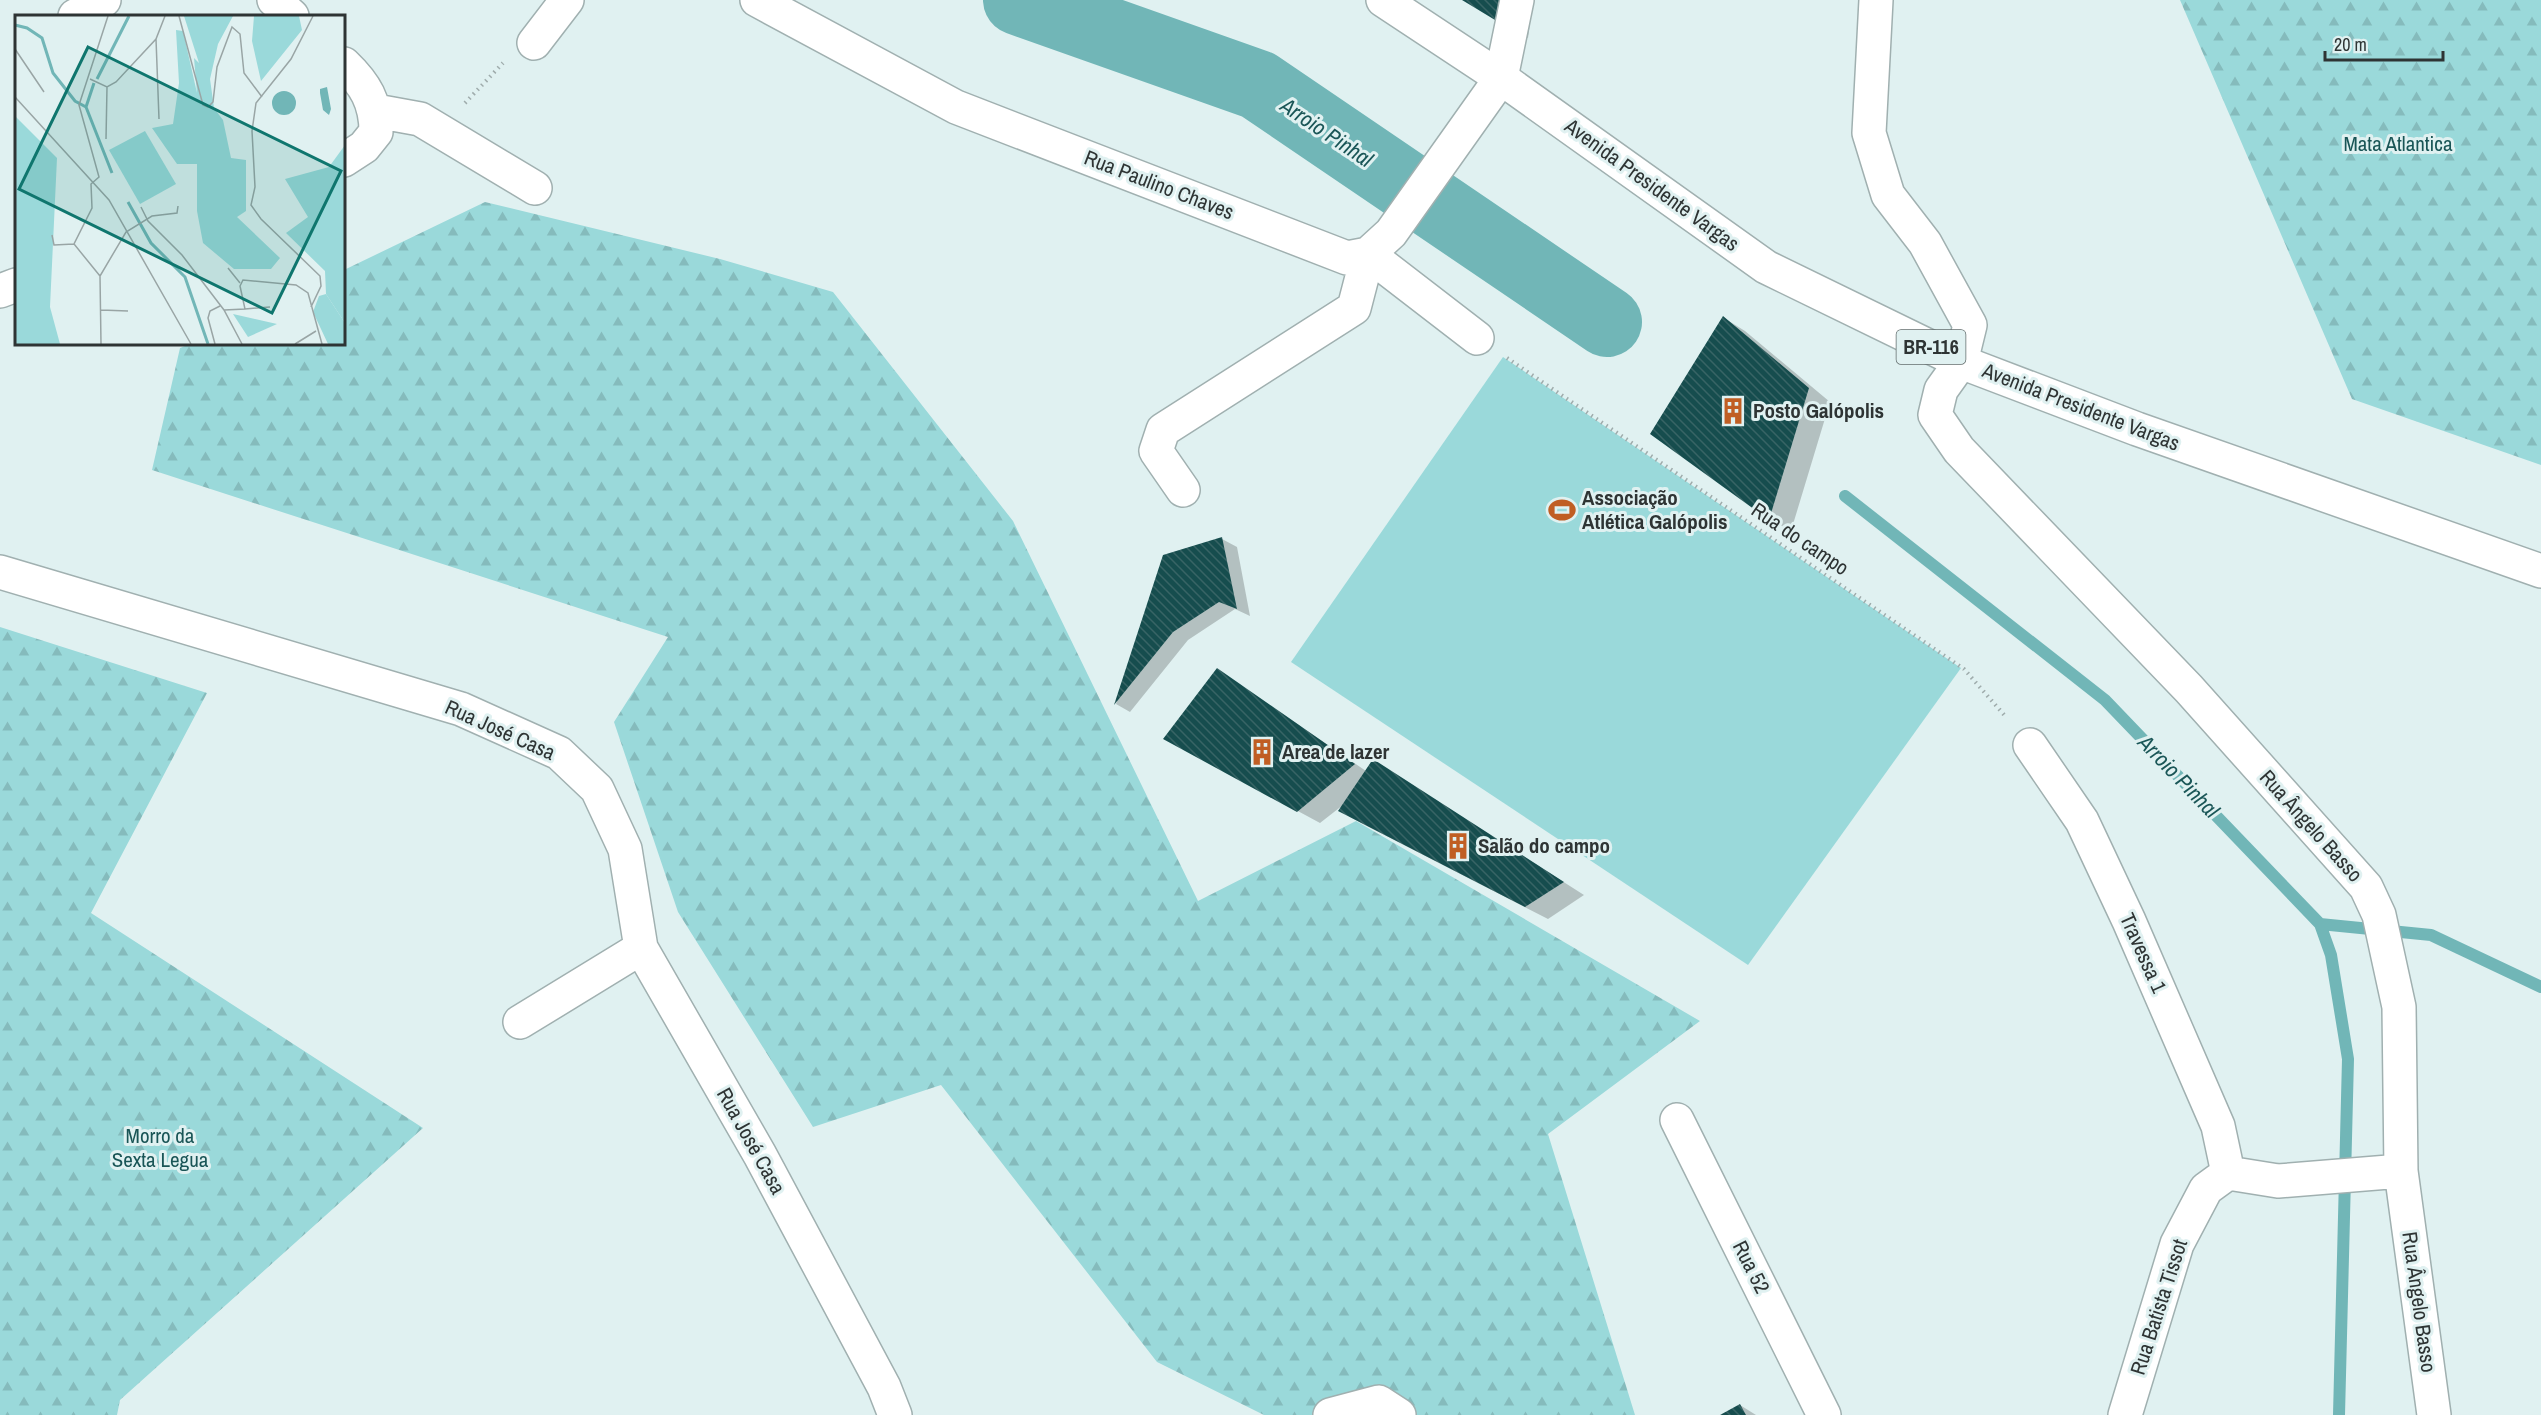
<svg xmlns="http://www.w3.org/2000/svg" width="2541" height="1415" font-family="'Archivo Narrow',sans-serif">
<defs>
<pattern id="forest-firs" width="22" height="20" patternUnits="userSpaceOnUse" patternTransform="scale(1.5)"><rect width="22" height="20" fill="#9ad9da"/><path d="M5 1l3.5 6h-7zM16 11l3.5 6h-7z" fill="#85bbbc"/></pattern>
<pattern id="building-back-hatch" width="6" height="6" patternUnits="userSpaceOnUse" patternTransform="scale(1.5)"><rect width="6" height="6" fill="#164d4e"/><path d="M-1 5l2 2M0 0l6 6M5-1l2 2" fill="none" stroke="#386465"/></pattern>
</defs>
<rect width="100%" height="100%" fill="#e0f1f1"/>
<path fill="url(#forest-firs)" d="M 2180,0 L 2541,0 L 2541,465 L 2352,399 Z
M 485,202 L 720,259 L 833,292 L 1013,521 L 1198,901 L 1356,821 L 1700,1021 L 1548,1134 L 1635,1415 L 1264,1415 L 1157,1362 L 941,1085 L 813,1127 L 678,912 L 614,722 L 668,637 L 152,470 L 180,348 L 190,344 L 344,344 L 344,270 Z
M 0,627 L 207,693 L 91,913 L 423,1128 L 120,1400 L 117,1415 L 0,1415 Z"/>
<path fill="#9ad9da" d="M 1503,357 L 1961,668 L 1748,965 L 1291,662 Z"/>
<path fill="#0003" d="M 1465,0 L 1533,0 L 1528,38 L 1501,22 Z
M 1724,318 L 1745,331 L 1830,402 L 1791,531 L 1769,519 L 1652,434 Z
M 1222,539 L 1237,547 L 1250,616 L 1235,609 L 1188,640 L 1130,712 L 1116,704 L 1165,556 Z
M 1218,670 L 1366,771 L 1374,761 L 1584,895 L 1548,919 L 1361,823 L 1340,811 L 1343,805 L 1320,823 L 1187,751 Z
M 1740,1405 L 1756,1415 L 1723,1415 Z"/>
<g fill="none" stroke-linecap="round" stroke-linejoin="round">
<path stroke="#71b6b7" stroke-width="12" d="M 1845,496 L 2105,700 L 2320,924 L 2431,935 L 2541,987
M 2320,924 L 2331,955 L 2348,1059 L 2339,1415"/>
<path stroke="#71b6b7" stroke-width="70" d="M 1018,0 L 1258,85 L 1607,322"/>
</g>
<path fill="url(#building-back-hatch)" d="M 1462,0 L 1503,0 L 1500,23 Z
M 1723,316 L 1809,388 L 1769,520 L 1650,434 Z
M 1222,537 L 1237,609 L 1219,602 L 1173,632 L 1114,705 L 1163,555 Z
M 1217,668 L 1355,764 L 1297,812 L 1163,739 Z
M 1373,759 L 1564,882 L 1525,907 L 1338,811 Z
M 1740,1404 L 1746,1415 L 1720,1415 Z"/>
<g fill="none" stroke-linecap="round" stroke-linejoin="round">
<defs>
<path id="minor" d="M 274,0 L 292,16
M 757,0 L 956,107 L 1347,258 L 1368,254 L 1391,233 L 1501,78 L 1517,0
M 1876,0 L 1869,133 L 1888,195 L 1925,243 L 1970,325 L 1961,362 L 1941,390 L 1935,415 L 1959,450 L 2189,689 L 2366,887 L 2379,915 L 2399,1007 L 2401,1171 L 2434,1415
M 75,16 L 104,0
M 534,43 L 567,0
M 344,64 C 365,84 376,102 376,132 L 364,147 L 344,160
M 376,111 L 420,119 L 535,188
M 1368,254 L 1477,338
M 0,291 L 16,285
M 1183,490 L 1156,451 L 1163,430 L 1354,308 L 1368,254
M 0,572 L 461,709 L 559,753 L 597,789 L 625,849 L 641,948 L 760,1155 L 884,1387 L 895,1415
M 2030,745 L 2082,821 L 2129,921 L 2218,1126 L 2228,1173
M 520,1022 L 641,948
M 1677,1120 L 1824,1415
M 1330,1415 L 1379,1402 L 1399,1415
M 2125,1415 L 2177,1244 L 2206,1189 L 2228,1173 L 2278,1181 L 2401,1171"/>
<path id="major" d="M 1383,0 L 1501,78 L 1766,267 L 1961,362 L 2137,429 L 2541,571"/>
</defs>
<use href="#minor" stroke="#a0b0b0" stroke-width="36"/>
<use href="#major" stroke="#a0b0b0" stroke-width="36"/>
<path stroke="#9facac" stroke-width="4" stroke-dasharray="1.5 4.5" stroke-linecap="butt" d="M 465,103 L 503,63
M 1507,358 L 1964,669 L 2006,717"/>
<use href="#minor" stroke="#fff" stroke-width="33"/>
<use href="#major" stroke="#fff" stroke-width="33"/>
</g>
<defs>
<symbol id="building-bare" viewBox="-9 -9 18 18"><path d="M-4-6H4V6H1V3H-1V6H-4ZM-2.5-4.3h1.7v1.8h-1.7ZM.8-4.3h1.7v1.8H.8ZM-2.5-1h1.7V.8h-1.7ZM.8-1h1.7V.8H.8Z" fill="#c05e23" stroke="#e0f1f1" stroke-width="2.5" paint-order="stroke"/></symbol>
<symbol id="stadium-bare" viewBox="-9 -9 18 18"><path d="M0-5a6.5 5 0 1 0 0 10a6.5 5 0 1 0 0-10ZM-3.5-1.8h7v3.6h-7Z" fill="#c05e23" stroke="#e0f1f1" stroke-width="2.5" paint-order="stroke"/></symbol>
</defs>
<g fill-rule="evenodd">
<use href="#building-bare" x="1714" y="392" width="38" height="38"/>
<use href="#stadium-bare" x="1543" y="491" width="38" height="38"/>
<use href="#building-bare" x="1243" y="733" width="38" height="38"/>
<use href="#building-bare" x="1439" y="827" width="38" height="38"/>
</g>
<g text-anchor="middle" stroke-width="6" stroke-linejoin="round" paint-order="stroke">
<rect fill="#e0f1f1" stroke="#636d6d" stroke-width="1.5" x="1896.5" y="330" width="69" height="34" rx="4.5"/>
<g font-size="20" font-weight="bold" fill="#2e3434">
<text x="1931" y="354">BR-116</text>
</g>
<g font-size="21" fill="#195556" stroke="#e0f1f1">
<text x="2398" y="151">Mata Atlantica</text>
<text x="160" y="1143">Morro da<tspan x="160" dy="24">Sexta Legua</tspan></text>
</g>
<g font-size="21" fill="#2e3434" stroke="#e0f1f1">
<text transform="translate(1159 185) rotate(21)" y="7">Rua Paulino Chaves</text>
<text transform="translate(1652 185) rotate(36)" y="7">Avenida Presidente Vargas</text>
<text transform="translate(2081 407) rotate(21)" y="7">Avenida Presidente Vargas</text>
<text transform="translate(1800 539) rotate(34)" y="7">Rua do campo</text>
<text transform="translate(500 730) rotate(24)" y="7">Rua José Casa</text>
<text transform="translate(2311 826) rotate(48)" y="7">Rua Ângelo Basso</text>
<text transform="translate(2143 953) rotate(66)" y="7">Travessa 1</text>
<text transform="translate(751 1141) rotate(61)" y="7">Rua José Casa</text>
<text transform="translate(1751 1267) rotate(63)" y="7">Rua 52</text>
<text transform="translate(2419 1302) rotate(82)" y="7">Rua Ângelo Basso</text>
<text transform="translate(2159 1307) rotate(-72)" y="7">Rua Batista Tissot</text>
</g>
<g font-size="21" font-weight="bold" fill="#2e3434" stroke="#e0f1f1" text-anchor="start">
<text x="1753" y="418">Posto Galópolis</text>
<text x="1582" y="505">Associação<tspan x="1582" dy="24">Atlética Galópolis</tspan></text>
<text x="1282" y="759">Area de lazer</text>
<text x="1478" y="853">Salão do campo</text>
</g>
<g font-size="22" font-style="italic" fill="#1a5657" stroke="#e0f1f1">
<text transform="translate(1327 132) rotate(34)" y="8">Arroio Pinhal</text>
<text transform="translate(2179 776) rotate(46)" y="8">Arroio Pinhal</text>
</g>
</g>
<g transform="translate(15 15)">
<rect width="330" height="330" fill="#e0f1f1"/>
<path d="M 169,1 L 218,1 L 203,29 L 195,64 L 199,93 L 208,105 L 216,143 L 231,145 L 231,196 L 222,202 L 265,243 L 256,254 L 219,254 L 188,228 L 182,196 L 182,149 L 162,149 L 137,113 L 158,109 L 164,68 L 161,15 L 168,16 L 182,78 L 179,43 L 184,48 ZM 239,1 L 284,1 L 287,15 L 246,66 L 237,26 ZM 0,101 L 42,143 L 35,292 L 45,329 L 0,329 ZM 330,130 L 330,308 L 311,279 L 310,256 L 271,218 L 293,202 L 270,164 L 314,152 ZM 218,299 L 262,309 L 233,322 Z" fill="#9ad9da"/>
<path d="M 311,279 L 330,308 L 330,329 L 313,329 L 298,297 L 304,281 Z" fill="#9ad9da"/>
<path d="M 130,116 L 161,169 L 125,189 L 94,135 Z" fill="#9ad9da"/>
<path d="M 312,72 L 316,94 L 314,100 L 308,95 L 305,78 L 305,74 ZM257 88a12 12 0 1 1 24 0a12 12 0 1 1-24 0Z" fill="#71b6b7"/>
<path fill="none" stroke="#71b6b7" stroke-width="3" d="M 0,10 L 12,13 L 27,23 L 38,58 L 60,86 L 71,92 L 97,158M 82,64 L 114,1M 71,92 L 79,68M 113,187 L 136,228 L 170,262 L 193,329"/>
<path fill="none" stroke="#99a5a5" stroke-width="1.5" d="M 164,1 L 188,90 L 193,92 L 198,87 L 202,52 L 217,12 L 225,19 L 229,58 L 247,82M 141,24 L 144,104M 0,34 L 29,77M 75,64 L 92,72 L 101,67 L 141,24 L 150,1M 0,82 L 94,185 L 176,329M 91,124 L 92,72M 126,192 L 133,206 L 167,240 L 209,295 L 227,329M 37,220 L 39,230 L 59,229M 213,253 L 225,268M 85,261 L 59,229 L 77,193 L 76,169 L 84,162 L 64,90 L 93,1M 296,292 L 306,271 L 305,261 L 246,204 L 236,190 L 240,172 L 237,116 L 241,88 L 276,44 L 298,1M 230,294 L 255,292M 86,295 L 113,296M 209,295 L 230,294 L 225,271 L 228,265 L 281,270 L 293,278 L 307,329M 86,329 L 85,261 L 111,217 L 137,201 L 162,198 L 163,191M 200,329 L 193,303 L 195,296 L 205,291M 280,329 L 301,316"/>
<path fill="#0f766e" fill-opacity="0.15" stroke="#0f766e" stroke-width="3" d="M 73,32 L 326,156 L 257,298 L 4,174 Z"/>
<rect width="330" height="330" fill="none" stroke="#2e3434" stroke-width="3"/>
</g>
<path d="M2325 51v9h118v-9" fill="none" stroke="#2e3434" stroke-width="3"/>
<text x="2334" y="51" font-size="18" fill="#2e3434" stroke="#e0f1f1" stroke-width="4.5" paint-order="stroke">20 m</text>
</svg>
